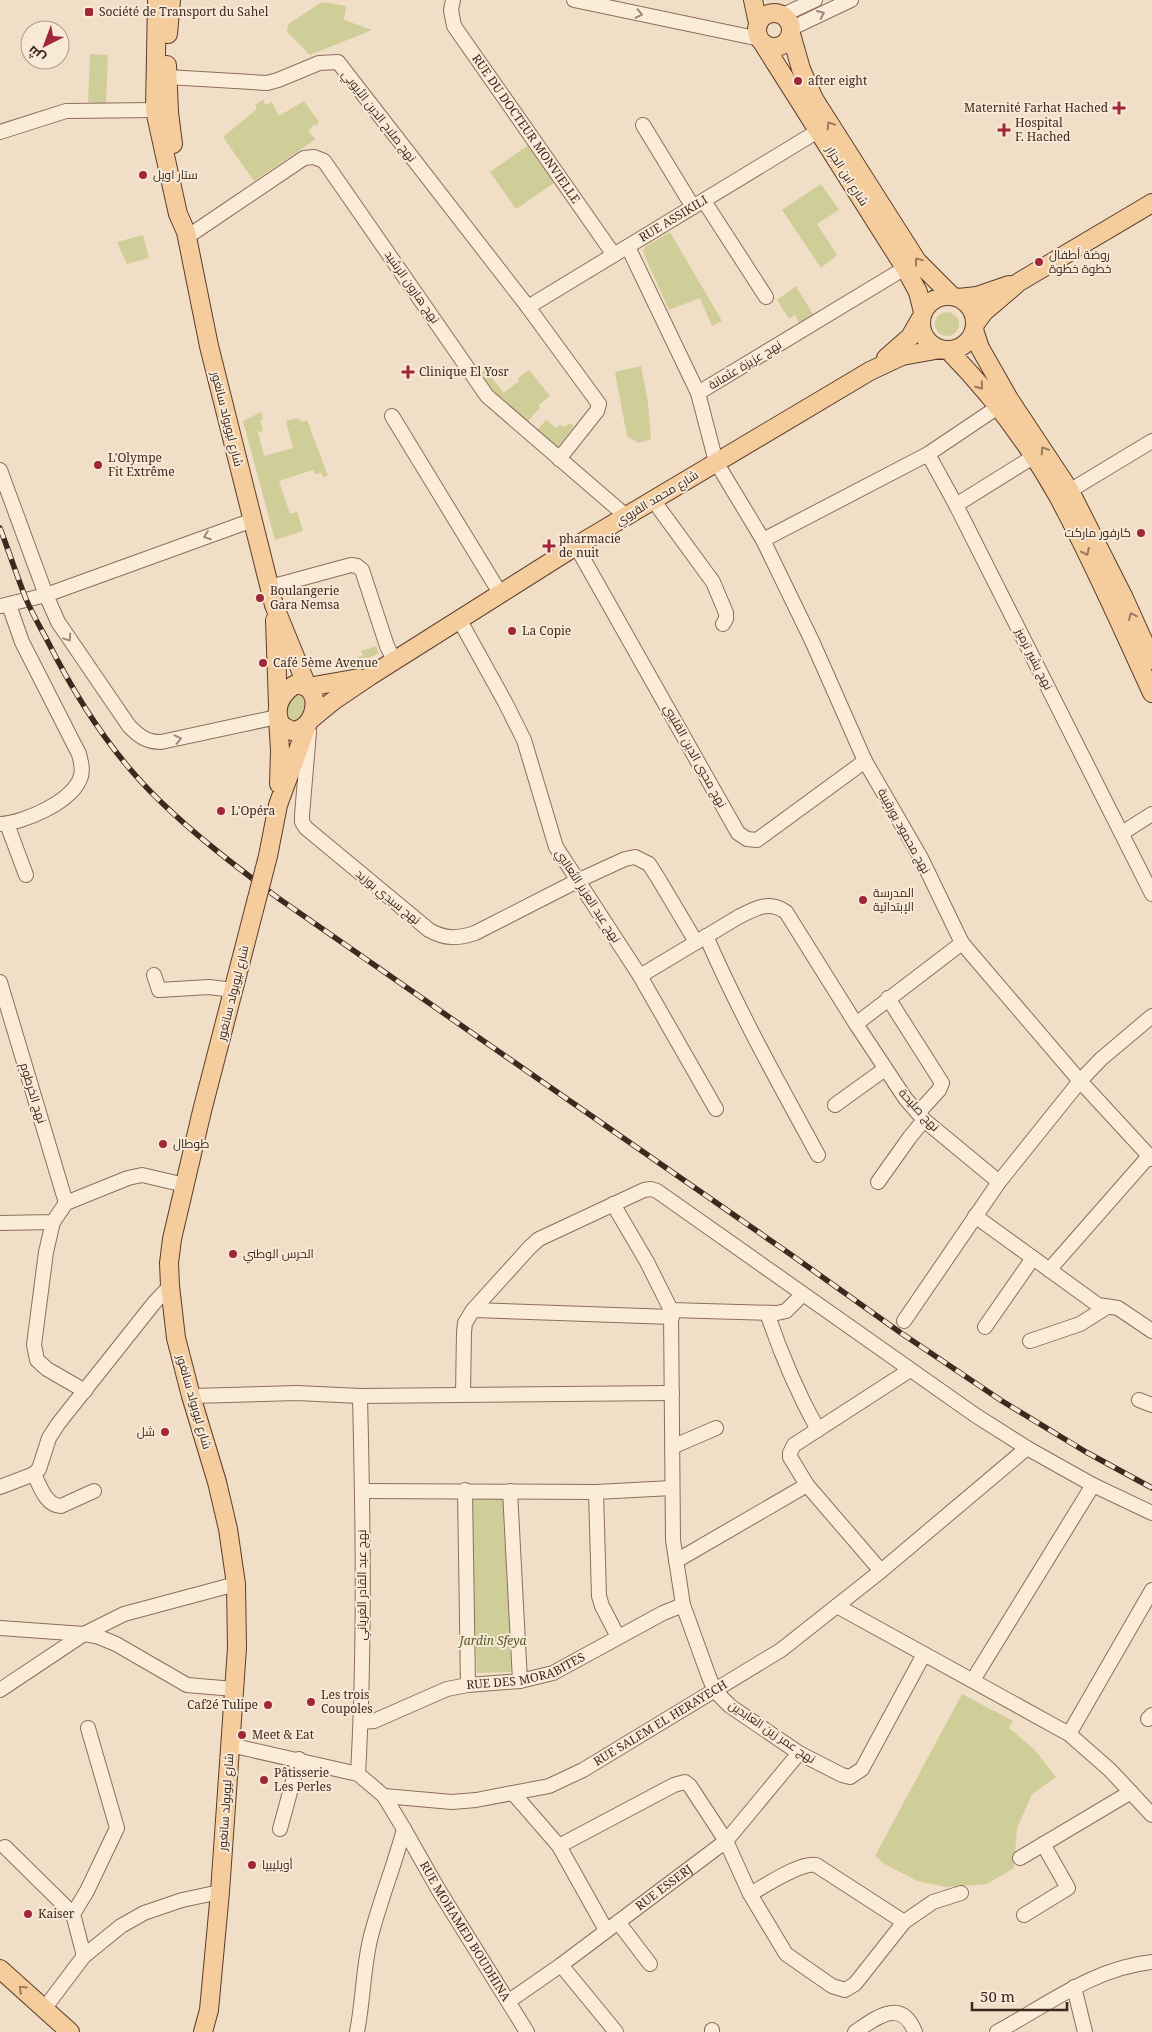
<svg xmlns="http://www.w3.org/2000/svg" width="1152" height="2032" font-family="'Noto Serif',Cairo,serif">
<rect width="100%" height="100%" fill="#f1dec6"/>
<path fill="#d0ce98" d="M 322,2 L 346,6 L 344,20 L 372,30 L 310,55 L 287,32 L 288,24 Z
M 90,54 L 108,55 L 106,104 L 88,102 Z
M 263,100 L 265,105 L 272,102 L 279,116 L 304,101 L 319,122 L 316,126 L 314,124 L 308,132 L 316,139 L 254,181 L 223,137 L 257,109 L 255,105 Z
M 528,145 L 554,183 L 516,209 L 490,172 Z
M 821,184 L 839,210 L 817,224 L 837,255 L 821,268 L 782,210 Z
M 670,232 L 722,321 L 712,326 L 700,298 L 669,310 L 643,252 L 645,247 Z
M 143,235 L 149,258 L 127,264 L 117,242 Z
M 796,286 L 814,316 L 800,325 L 795,315 L 789,319 L 777,300 Z
M935 324a12 12 0 1 1 24 0a12 12 0 1 1-24 0Z
M 641,366 L 648,402 L 651,439 L 638,443 L 627,436 L 615,372 Z
M 485,369 L 504,393 L 519,381 L 518,378 L 529,370 L 550,396 L 539,405 L 540,408 L 527,422 L 490,391 L 479,375 Z
M 261,412 L 263,419 L 260,420 L 263,431 L 258,432 L 264,456 L 293,448 L 286,421 L 297,418 L 302,422 L 307,420 L 328,476 L 323,477 L 321,473 L 315,474 L 313,470 L 279,481 L 290,514 L 297,512 L 303,531 L 275,540 L 243,421 Z
M 546,420 L 556,428 L 559,425 L 565,427 L 570,423 L 574,426 L 557,448 L 536,431 Z
M 376,646 L 379,653 L 357,664 L 355,659 L 363,655 L 361,651 Z
M 298,694 L 302,695 L 306,700 L 305,712 L 296,722 C 281,719 286,705 292,696 Z
M 505,1495 L 511,1672 L 477,1673 L 470,1497 Z
M 962,1694 L 1013,1721 L 1009,1728 L 1034,1749 L 1056,1777 L 1032,1794 L 1017,1828 L 1014,1868 L 987,1884 L 946,1887 L 917,1881 L 885,1864 L 875,1856 Z"/>
<g fill="none" stroke-linecap="round" stroke-linejoin="round">
<defs>
<g id="minor">
<path id="s1" d="M 453,0 L 451,10 L 454,26 L 614,255"/>
<path d="M 574,0 L 760,39"/>
<path d="M 783,15 L 815,0"/>
<path d="M 792,28 L 851,0"/>
<path d="M 167,77 L 267,83 L 278,80 L 319,63 L 338,62 L 528,307 L 599,404 L 597,411 L 559,459"/>
<path d="M 643,125 L 693,207"/>
<path d="M 0,132 L 66,111 L 155,110"/>
<path d="M 704,201 L 766,297"/>
<path d="M 187,237 L 304,158 L 314,157 L 324,161 L 487,396 L 626,516"/>
<path d="M 628,247 L 698,393 L 905,268"/>
<path id="s2" d="M 528,307 L 818,131"/>
<path d="M 698,393 L 716,462 L 763,540 L 812,641 L 865,761 L 921,858 L 962,943 L 1080,1081 L 1152,1159"/>
<path d="M 392,416 L 500,593"/>
<path d="M 928,454 L 956,505"/>
<path d="M 1033,457 L 956,505 L 1152,894"/>
<path d="M 0,470 L 46,595 L 58,622 L 129,726 C 139,736 146,742 161,742 L 277,717"/>
<path d="M 1061,496 L 1152,441"/>
<path d="M 653,500 L 713,582 L 726,613 L 726,619 L 723,624"/>
<path d="M 763,540 L 928,454 L 998,407"/>
<path d="M 576,546 L 738,833 L 747,839 L 757,840 L 865,761"/>
<path d="M 270,587 L 351,565 L 357,566 L 362,570 L 387,646 L 394,660"/>
<path d="M 1,606 L 46,595 L 253,520"/>
<path d="M 459,619 L 505,702 L 524,740 L 556,847 L 640,976 L 716,1109"/>
<path d="M 309,732 L 302,815 L 302,822 L 306,828 L 429,930 C 445,939 457,939 475,933 L 577,881 L 625,859 L 635,857 L 649,864 L 658,878 L 696,942"/>
<path d="M 0,824 C 24,823 74,801 81,776 C 83,768 81,762 79,754 L 22,642 L 9,605"/>
<path d="M 7,824 L 26,875"/>
<path d="M 1122,833 L 1152,814"/>
<path d="M 706,936 C 739,1012 779,1084 818,1155"/>
<path d="M 154,975 L 159,990 L 209,987 L 233,990"/>
<path d="M 640,976 L 740,916 C 756,908 770,900 786,912 L 856,1024 L 962,943"/>
<path d="M 0,982 L 66,1203"/>
<path d="M 888,998 L 942,1083 L 939,1090 L 918,1113"/>
<path d="M 856,1024 L 905,1098 L 924,1120 L 999,1182"/>
<path d="M 835,1105 L 885,1069"/>
<path d="M 878,1182 L 910,1137 L 924,1120"/>
<path d="M 613,1204 L 647,1262 L 671,1310 L 673,1540 L 683,1605 L 709,1677 L 715,1691 L 730,1706 L 799,1753 L 842,1775 L 850,1777 L 862,1769 L 924,1654"/>
<path d="M 975,1216 L 1098,1305 L 1118,1308 L 1152,1331"/>
<path d="M 53,1222 L 46,1252 L 34,1345 L 37,1360 L 47,1369 L 85,1391"/>
<path d="M 0,1223 L 53,1222 L 66,1203 L 128,1178 L 142,1175 L 185,1185"/>
<path d="M 1049,1270 L 1149,1156"/>
<path d="M 473,1310 L 672,1317"/>
<path d="M 671,1310 L 777,1313 L 786,1311 L 802,1295"/>
<path d="M 767,1313 C 781,1354 797,1392 818,1430"/>
<path d="M 904,1321 L 999,1182 L 1080,1081 L 1101,1059 L 1152,1016"/>
<path d="M 985,1327 L 1033,1258"/>
<path d="M 1030,1341 L 1080,1324 L 1107,1307"/>
<path d="M 463,1394 L 464,1332 L 465,1323 L 473,1310 L 530,1247 L 539,1239 L 644,1190 L 651,1189 L 657,1191 L 975,1415 L 1027,1448 L 1093,1485 L 1152,1513"/>
<path d="M 191,1396 L 297,1393 L 360,1396 L 672,1393"/>
<path d="M 1139,1400 L 1152,1405"/>
<path d="M 672,1447 L 716,1428"/>
<path d="M 34,1474 C 40,1486 46,1506 61,1506 L 94,1491"/>
<path d="M 807,1485 L 790,1457 L 790,1453 L 794,1445 L 910,1370"/>
<path d="M 0,1487 L 34,1474 L 39,1469 L 49,1438 L 58,1424 L 154,1303 L 170,1286"/>
<path d="M 465,1490 L 468,1685"/>
<path d="M 363,1491 L 596,1492 L 672,1488"/>
<path d="M 510,1491 L 520,1681"/>
<path d="M 596,1492 L 599,1596 L 602,1606 L 618,1637"/>
<path d="M 676,1561 L 807,1485 L 881,1571"/>
<path d="M 837,1606 L 1069,1734 L 1110,1770 L 1152,1815"/>
<path d="M 0,1628 L 84,1634 L 99,1637 L 116,1644 L 187,1685 L 234,1689"/>
<path d="M 973,1680 L 1093,1485"/>
<path d="M 0,1690 L 84,1634 L 124,1614 L 236,1584"/>
<path d="M 1148,1719 L 1152,1715"/>
<path id="s3" d="M 361,1722 L 374,1721 L 447,1689 L 468,1685 L 520,1681 L 553,1673 L 663,1613 L 683,1605"/>
<path d="M 1069,1734 L 1152,1590"/>
<path id="s4" d="M 230,1745 L 358,1774 L 384,1796 L 452,1802 L 476,1800 L 549,1786 L 583,1770 L 781,1650 L 881,1571 L 1027,1448"/>
<path d="M 358,1774 C 365,1648 363,1522 360,1396"/>
<path d="M 513,1793 L 559,1846 L 606,1930"/>
<path d="M 280,1829 L 299,1759"/>
<path id="s5" d="M 404,1829 L 438,1889 L 527,2032"/>
<path d="M 559,1846 L 674,1785 L 685,1782 L 690,1786 L 726,1841 L 750,1894 L 786,1954 L 832,1986 L 845,1990 L 855,1984 L 904,1922 L 933,1902 L 961,1893"/>
<path d="M 5,1847 L 73,1914"/>
<path d="M 1020,1858 L 1131,1792"/>
<path d="M 750,1894 C 765,1886 800,1862 816,1865 L 904,1922"/>
<path d="M 1024,1915 L 1068,1888 L 1043,1844"/>
<path d="M 618,1922 L 650,1964"/>
<path d="M 84,1956 L 73,1914 L 87,1891 L 117,1828 L 88,1728"/>
<path d="M 561,1965 L 616,2032"/>
<path d="M 1074,1987 L 1085,2032"/>
<path id="s6" d="M 509,2001 L 561,1965 L 726,1841 L 799,1753"/>
<path d="M 44,2009 L 84,1956 L 121,1926 L 144,1913 L 182,1900 L 220,1892"/>
<path d="M 357,2032 C 363,2002 363,1970 370,1940 C 379,1903 394,1867 404,1829 L 384,1796"/>
<path d="M 712,2032 L 712,2030"/>
<path d="M 855,2032 C 876,2018 901,1997 915,2032"/>
<path d="M 997,2032 C 1047,2005 1094,1968 1152,1962"/>
</g>
<path id="major" d="M 157,0 L 155,110 L 160,133 L 178,214 L 186,232 L 209,346 L 274,605 L 307,686
M 753,0 L 758,23
M757 30a17 17 0 1 1 34 0a17 17 0 1 1-34 0Z
M 168,34 L 171,0
M 791,34 L 801,69 L 814,99 L 917,261 L 952,296
M 762,42 L 905,268 L 918,292 L 923,312
M 167,65 L 169,112 L 173,144
M921 323a27 27 0 1 1 54 0a27 27 0 1 1-54 0Z
M 958,298 L 977,296 L 1009,285
M 975,324 L 984,312 L 1019,282 L 1152,203
M 974,330 L 980,348 L 1009,399 L 1070,491 L 1124,598 L 1152,660
M 948,350 C 990,393 1029,444 1059,498 C 1093,561 1122,628 1152,693
M 886,358 L 910,337 L 921,318
M 275,620 L 278,705
M 294,685 C 325,682 318,730 292,731 L 281,725 C 273,709 280,695 294,685 Z
M 308,687 L 359,678
M 278,719 L 280,750 L 279,784
M 310,720 L 333,701 L 370,676 L 576,546 L 870,371 L 902,356 L 941,349
M 268,856 L 278,805 L 308,723
M 0,1969 L 70,2032
M 203,2032 L 209,2010 L 220,1892 L 237,1648 L 236,1584 L 228,1529 L 217,1482 L 191,1396 L 176,1338 L 170,1286 L 169,1263 L 172,1239 L 202,1111 L 254,910"/>
</defs>
<use href="#minor" stroke="#8d6e5a" stroke-width="16"/>
<use href="#major" stroke="#5b3d2e" stroke-width="20"/>
<use href="#minor" stroke="#fbecda" stroke-width="14"/>
<use href="#major" stroke="#f5cd9c" stroke-width="18"/>
<defs>
<path id="rail" d="M 0,528 C 9,552 17,576 26,599 C 32,613 40,627 47,640 C 76,698 113,756 160,801 C 197,837 237,867 278,898 L 790,1254 L 901,1333 L 1002,1401 L 1086,1452 L 1152,1488"/>
</defs>
<use href="#rail" stroke="#3c291f" stroke-width="5.5"/>
<use href="#rail" stroke="#f7e9d6" stroke-width="4" stroke-dasharray="11" stroke-linecap="butt"/>
<defs>
<path id="major-bridge" d="M 254,910 L 268,856"/>
</defs>
<use href="#major-bridge" stroke="#5b3d2e" stroke-width="20" stroke-linecap="butt"/>
<use href="#major-bridge" stroke="#f5cd9c" stroke-width="18"/>
</g>
<defs><path id="oneway-chevron" d="M-2-3.5L2.5 0L-2 3.5" fill="none" stroke-width="1.6" stroke-linecap="round" stroke-linejoin="round" transform="scale(1.25)"/></defs>
<g stroke="#9c8a7c">
<use href="#oneway-chevron" transform="translate(639 14) rotate(12)"/>
<use href="#oneway-chevron" transform="translate(821 14) rotate(-25)"/>
<use href="#oneway-chevron" transform="translate(207 536) rotate(160)"/>
<use href="#oneway-chevron" transform="translate(68 638) rotate(56)"/>
<use href="#oneway-chevron" transform="translate(178 739) rotate(-13)"/>
</g>
<g stroke="#987b5e">
<use href="#oneway-chevron" transform="translate(830 125) rotate(-123)"/>
<use href="#oneway-chevron" transform="translate(918 261) rotate(-127)"/>
<use href="#oneway-chevron" transform="translate(980 386) rotate(51)"/>
<use href="#oneway-chevron" transform="translate(1044 450) rotate(-123)"/>
<use href="#oneway-chevron" transform="translate(1086 552) rotate(64)"/>
<use href="#oneway-chevron" transform="translate(1132 616) rotate(-115)"/>
<use href="#oneway-chevron" transform="translate(22 1989) rotate(-137)"/>
</g>
<g fill="#9f2739" stroke="#f7e9d6" stroke-width="2">
<rect x="84" y="7" width="10" height="10" rx="2.5"/>
<circle cx="798" cy="81" r="5"/>
<path d="M1116.5 100.5h5v5h5v5h-5v5h-5v-5h-5v-5h5z"/>
<path d="M1001.5 122.5h5v5h5v5h-5v5h-5v-5h-5v-5h5z"/>
<circle cx="143" cy="175" r="5"/>
<circle cx="1039" cy="262" r="5"/>
<path d="M405.5 364.5h5v5h5v5h-5v5h-5v-5h-5v-5h5z"/>
<circle cx="98" cy="465" r="5"/>
<circle cx="1141" cy="533" r="5"/>
<path d="M546.5 538.5h5v5h5v5h-5v5h-5v-5h-5v-5h5z"/>
<circle cx="260" cy="598" r="5"/>
<circle cx="512" cy="631" r="5"/>
<circle cx="263" cy="663" r="5"/>
<circle cx="221" cy="811" r="5"/>
<circle cx="863" cy="900" r="5"/>
<circle cx="163" cy="1144" r="5"/>
<circle cx="233" cy="1254" r="5"/>
<circle cx="165" cy="1432" r="5"/>
<circle cx="311" cy="1702" r="5"/>
<circle cx="268" cy="1705" r="5"/>
<circle cx="242" cy="1735" r="5"/>
<circle cx="264" cy="1780" r="5"/>
<circle cx="252" cy="1865" r="5"/>
<circle cx="28" cy="1914" r="5"/>
</g>
<g text-anchor="middle" stroke-width="4" stroke-linejoin="round" paint-order="stroke">
<g font-size="12" fill="#3c291f" stroke="#f7e9d6" text-anchor="start">
<text x="99" y="16">Société de Transport du Sahel</text>
<text x="808" y="85">after eight</text>
<text x="1108" y="112" text-anchor="end">Maternité Farhat Hached</text>
<text x="1015" y="127">Hospital<tspan x="1015" dy="14">F. Hached</tspan></text>
<text x="153" y="179">ستار اويل</text>
<text x="1049" y="259">روضة أطفال<tspan x="1049" dy="14">خطوة خطوة</tspan></text>
<text x="419" y="376">Clinique El Yosr</text>
<text x="108" y="462">L'Olympe<tspan x="108" dy="14">Fit Extrême</tspan></text>
<text x="1131" y="537" text-anchor="end">كارفور ماركت</text>
<text x="559" y="543">pharmacie<tspan x="559" dy="14">de nuit</tspan></text>
<text x="270" y="595">Boulangerie<tspan x="270" dy="14">Gara Nemsa</tspan></text>
<text x="522" y="635">La Copie</text>
<text x="273" y="667">Café 5ème Avenue</text>
<text x="231" y="815">L'Opéra</text>
<text x="873" y="897">المدرسة<tspan x="873" dy="14">الإبتدائية</tspan></text>
<text x="173" y="1148">طوطال</text>
<text x="243" y="1258">الحرس الوطني</text>
<text x="155" y="1436" text-anchor="end">شل</text>
<text x="321" y="1699">Les trois<tspan x="321" dy="14">Coupoles</tspan></text>
<text x="258" y="1709" text-anchor="end">Caf2é Tulipe</text>
<text x="252" y="1739">Meet &amp; Eat</text>
<text x="274" y="1777">Pâtisserie<tspan x="274" dy="14">Les Perles</tspan></text>
<text x="262" y="1869">أويليبيا</text>
<text x="38" y="1918">Kaiser</text>
</g>
<g font-size="12" fill="#3c291f" stroke="#f7e9d6">
<text transform="translate(379 116) rotate(52)" y="4">نهج صلاح الدين الأيوبي</text>
<text dy="4" stroke="none"><textPath href="#s1" startOffset="152">RUE DU DOCTEUR MONVIELLE</textPath></text>
<text transform="translate(847 176) rotate(58)" y="4">شارع ابن الجزار</text>
<text dy="4" stroke="none"><textPath href="#s2" startOffset="170">RUE ASSIKILI</textPath></text>
<text transform="translate(412 287) rotate(55)" y="4">نهج هارون الرشيد</text>
<text transform="translate(745 365) rotate(-31)" y="4">نهج عزيزة عثمانة</text>
<text transform="translate(227 419) rotate(76)" y="4">شارع ليوبولد سانغور</text>
<text transform="translate(657 498) rotate(-31)" y="4">شارع محمد القروي</text>
<text transform="translate(1034 659) rotate(63)" y="4">نهج بشير ترميز</text>
<text transform="translate(695 756) rotate(61)" y="4">نهج محيي الدين القليبي</text>
<text transform="translate(904 831) rotate(61)" y="4">نهج محمود بورقيبة</text>
<text transform="translate(588 896) rotate(57)" y="4">نهج عبد العزيز الثعالبي</text>
<text transform="translate(388 897) rotate(39)" y="4">نهج سيدي بوزيد</text>
<text transform="translate(233 993) rotate(-76)" y="4">شارع ليوبولد سانغور</text>
<text transform="translate(33 1093) rotate(73)" y="4">نهج الخرطوم</text>
<text transform="translate(919 1110) rotate(47)" y="4">نهج صليحة</text>
<text transform="translate(194 1402) rotate(74)" y="4">شارع ليوبولد سانغور</text>
<text transform="translate(362 1585) rotate(-90)" y="4">نهج عبد القادر الغرياني</text>
<text dy="4" stroke="none"><textPath href="#s3" startOffset="174">RUE DES MORABITES</textPath></text>
<text dy="4" stroke="none"><textPath href="#s4" startOffset="460">RUE SALEM EL HERAYECH</textPath></text>
<text transform="translate(772 1732) rotate(34)" y="4">نهج عمر زين العابدين</text>
<text transform="translate(226 1802) rotate(-86)" y="4">شارع ليوبولد سانغور</text>
<text dy="4" stroke="none"><textPath href="#s6" startOffset="192">RUE ESSERJ</textPath></text>
<text dy="4" stroke="none"><textPath href="#s5" startOffset="119">RUE MOHAMED BOUDHINA</textPath></text>
</g>
<g font-size="12" font-style="italic" fill="#545a24" stroke="#f7e9d6">
<text x="493" y="1645">Jardin Sfeya</text>
</g>
</g>
<g transform="translate(45 45) rotate(222)"><circle r="24" fill="#f7e9d6" stroke="#ac9c8d"/>
<path d="M0-4L9 19L0 12L-9 19Z" fill="#9f2739"/>
<text y="-8" font-size="14" font-weight="bold" text-anchor="middle" fill="#3c291f">ش</text>
</g>
<path d="M972 2002v8h95v-8" fill="none" stroke="#3c291f" stroke-width="2.5"/>
<text x="980" y="2002" font-size="15" fill="#3c291f" stroke="#f7e9d6" stroke-width="4" paint-order="stroke">50 m</text>
</svg>
